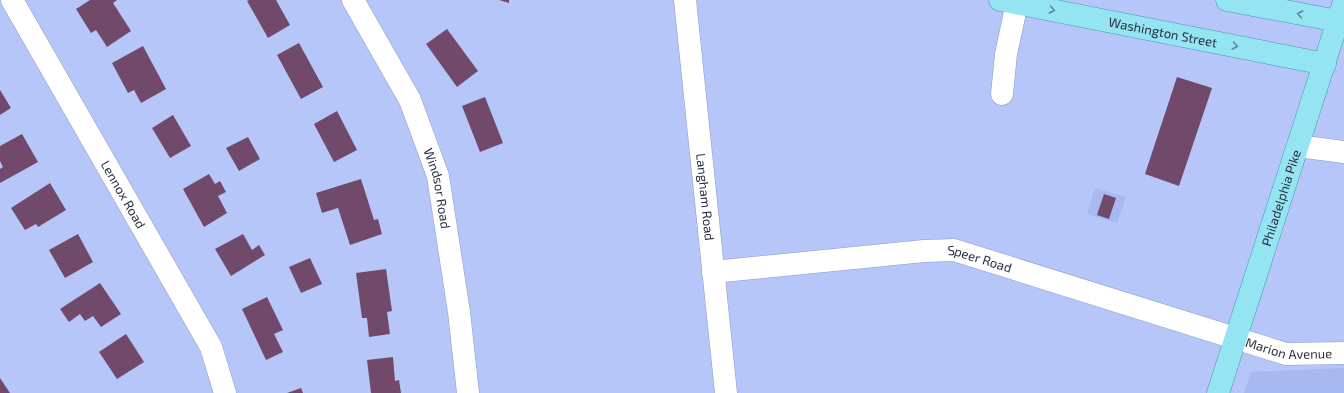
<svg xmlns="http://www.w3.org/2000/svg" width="1344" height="393" font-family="'Exo 2',sans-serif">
<rect width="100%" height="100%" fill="#b7c6f8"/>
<path fill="#a8b9f1" d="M 1095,188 L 1126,197 L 1117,223 L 1087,214 Z
M 1344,368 L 1344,393 L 1244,393 L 1251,372 Z"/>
<path fill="#70496b" d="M 90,0 L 117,0 L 113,3 L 131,31 L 107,47 L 96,30 L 91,33 L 76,9 Z
M 249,0 L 276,0 L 290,25 L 268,38 L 247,1 Z
M 499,0 L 509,0 L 509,3 Z
M 447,29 L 478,71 L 457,87 L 426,44 Z
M 299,43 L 323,87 L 301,99 L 277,55 Z
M 143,46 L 166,89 L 141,103 L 134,90 L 128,93 L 112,63 Z
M 1177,77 L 1212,88 L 1179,186 L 1145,174 Z
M 0,90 L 11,108 L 0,115 Z
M 485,97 L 503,143 L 480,152 L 462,106 Z
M 337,111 L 357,150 L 334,162 L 314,124 Z
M 173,115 L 191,146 L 170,158 L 152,128 Z
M 22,134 L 38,162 L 0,183 L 0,169 L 3,167 L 0,161 L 0,146 Z
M 248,137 L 260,159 L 239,171 L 226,148 Z
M 209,174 L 215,184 L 220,181 L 226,192 L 218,196 L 227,213 L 204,227 L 183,189 Z
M 361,179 L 374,220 L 378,219 L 382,234 L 350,245 L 338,208 L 322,213 L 316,193 Z
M 50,183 L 66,210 L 38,227 L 36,224 L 25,230 L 11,208 Z
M 1104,194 L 1116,198 L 1109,219 L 1097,215 Z
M 78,234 L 93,262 L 65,278 L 49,250 Z
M 243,234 L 252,250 L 259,245 L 265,255 L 231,276 L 215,249 Z
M 310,258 L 322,284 L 301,293 L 289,267 Z
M 386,269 L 392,311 L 387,312 L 390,334 L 369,337 L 367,318 L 362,318 L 356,273 Z
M 100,283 L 121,314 L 101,327 L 93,316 L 85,321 L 80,314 L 69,322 L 60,309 Z
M 267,297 L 283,330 L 274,334 L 283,352 L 266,360 L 242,309 Z
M 126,334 L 144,362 L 117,379 L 99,352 Z
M 393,357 L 395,381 L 399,380 L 401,393 L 371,393 L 367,360 Z
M 0,378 L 10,393 L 0,393 Z
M 301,388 L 303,393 L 287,393 Z"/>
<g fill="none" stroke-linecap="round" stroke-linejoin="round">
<defs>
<g id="minor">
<path id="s1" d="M 12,0 L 211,347 L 225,393"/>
<path id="s2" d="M 353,0 L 410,100 L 438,176 L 459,312 L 468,393"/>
<path id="s3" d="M 685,0 L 726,393"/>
<path d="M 1002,94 L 1006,54 L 1017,3"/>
<path d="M 1298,146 L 1344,152"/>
<path id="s4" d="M 713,272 L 924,251 L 954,250 L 1286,354 L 1344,353"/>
</g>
<g id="major">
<path id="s5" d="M 1000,0 L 1325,64"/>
<path d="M 1227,0 L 1338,21"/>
<path id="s6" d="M 1218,393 L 1344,2"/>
</g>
</defs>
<use href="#minor" stroke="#8c9bcb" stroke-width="23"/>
<use href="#major" stroke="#4099b0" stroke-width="23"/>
<use href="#minor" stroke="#fff" stroke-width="22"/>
<use href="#major" stroke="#94e4f2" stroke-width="22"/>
</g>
<defs><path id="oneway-chevron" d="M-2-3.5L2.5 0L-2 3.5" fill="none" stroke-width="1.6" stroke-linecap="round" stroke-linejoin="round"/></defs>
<g stroke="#5f8a9b">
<use href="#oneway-chevron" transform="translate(1052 10) rotate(11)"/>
<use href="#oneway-chevron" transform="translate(1300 14) rotate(-169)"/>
<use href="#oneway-chevron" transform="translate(1235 46) rotate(11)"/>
</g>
<g text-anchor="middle" stroke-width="4" stroke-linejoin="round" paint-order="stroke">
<g font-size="13" fill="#2a3044" stroke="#b7c6f8">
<text dy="5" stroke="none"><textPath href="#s5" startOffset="166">Washington Street</textPath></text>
<text dy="5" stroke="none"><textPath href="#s2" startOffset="208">Windsor Road</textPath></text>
<text dy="5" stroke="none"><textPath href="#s1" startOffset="224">Lennox Road</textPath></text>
<text dy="5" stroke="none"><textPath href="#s3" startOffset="198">Langham Road</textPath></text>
<text dy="5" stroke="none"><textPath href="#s6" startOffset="205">Philadelphia Pike</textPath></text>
<text dy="5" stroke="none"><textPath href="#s4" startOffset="269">Speer Road</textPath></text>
<text dy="5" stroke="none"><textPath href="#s4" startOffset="592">Marion Avenue</textPath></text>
</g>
</g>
</svg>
